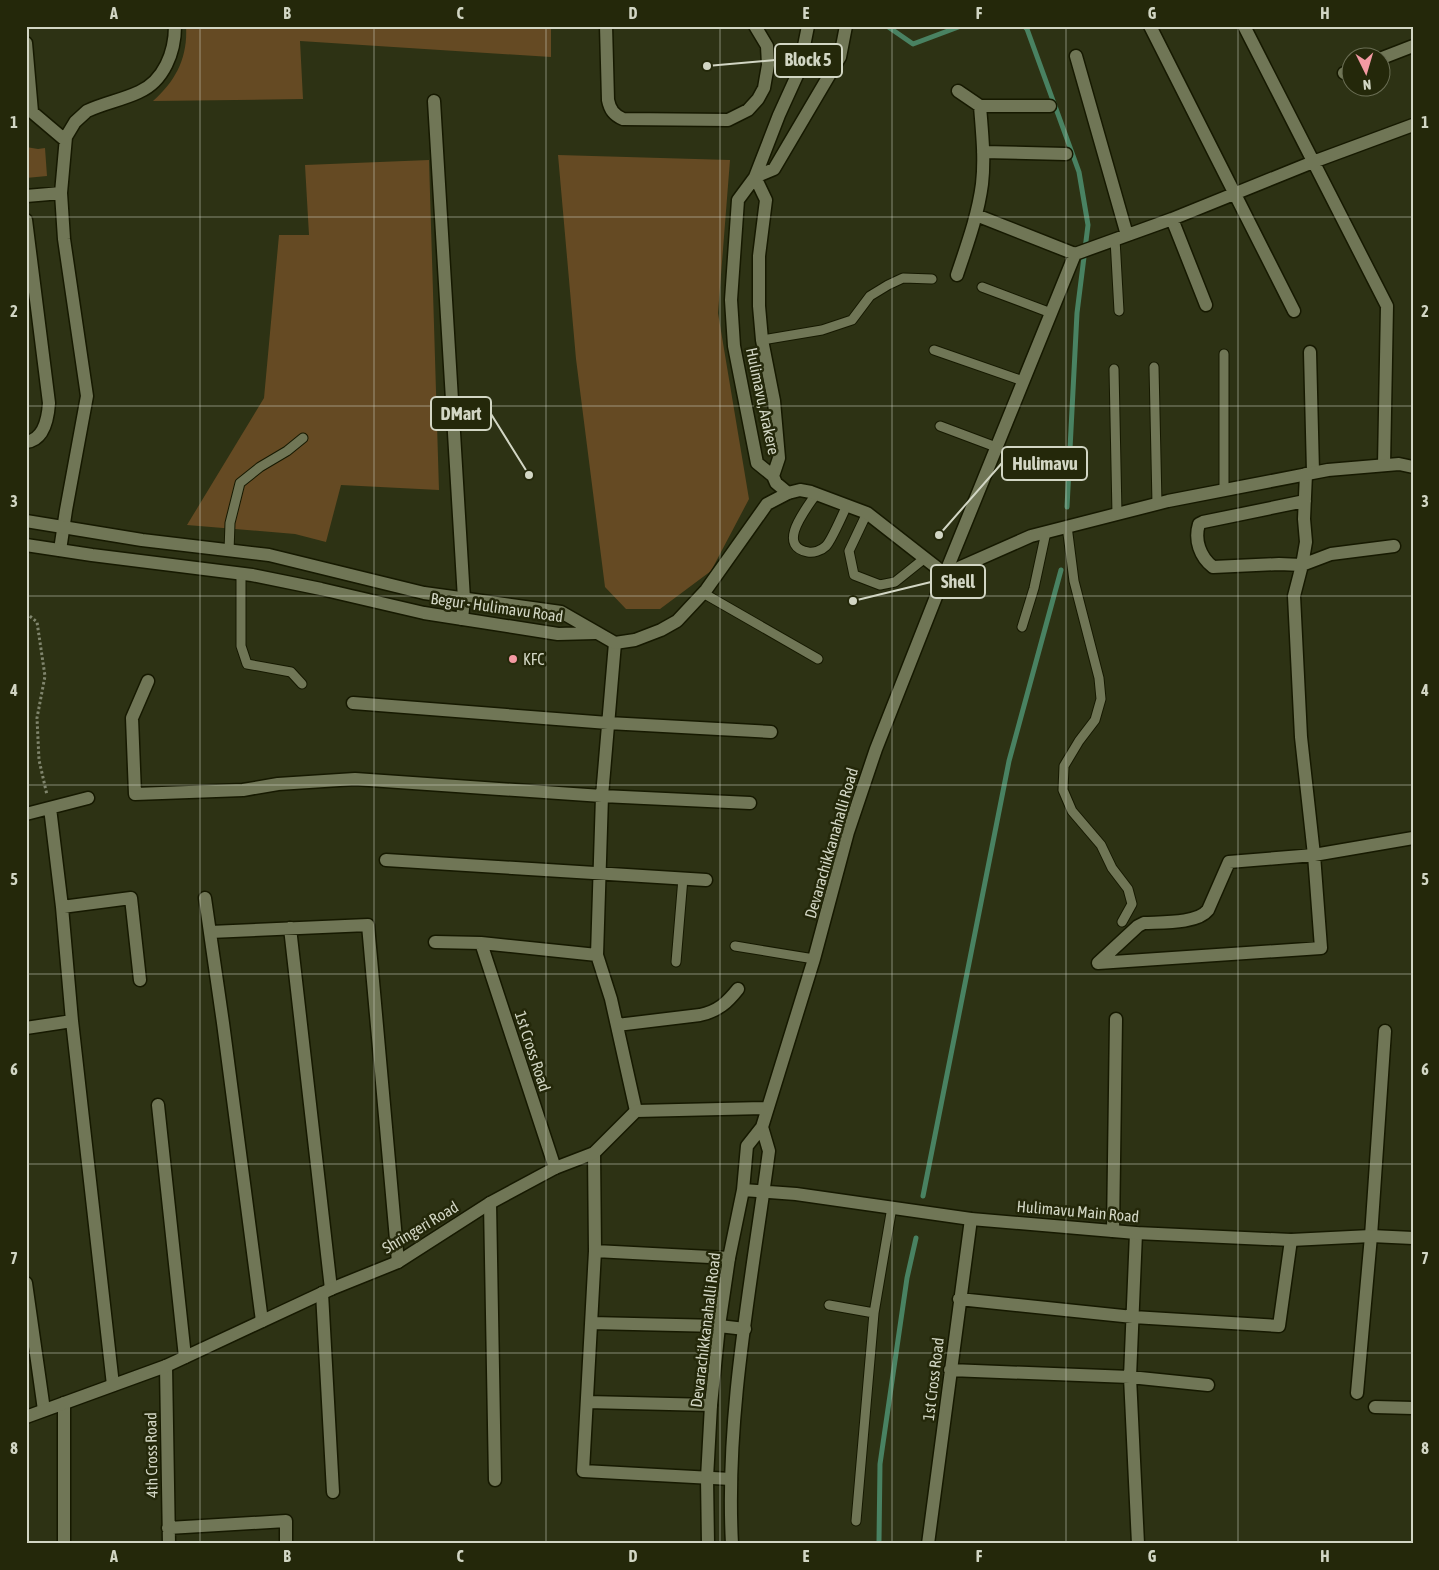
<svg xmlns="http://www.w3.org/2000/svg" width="1439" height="1570" font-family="'Asap Condensed',sans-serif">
<rect width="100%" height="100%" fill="#2d3214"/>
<path fill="#654a23" d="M 186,26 L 551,26 L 551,57 L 300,41 L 303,99 L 153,101 C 176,81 188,57 186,26 Z
M 26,147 L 38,149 L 45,148 L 47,176 L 26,178 Z
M 558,155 L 730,160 L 718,313 L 749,499 L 711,571 L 660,609 L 626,609 L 605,587 L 576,359 Z
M 429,160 L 439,490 L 341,485 L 326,542 L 295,534 L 187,525 L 264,398 L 279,235 L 309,235 L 305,165 Z"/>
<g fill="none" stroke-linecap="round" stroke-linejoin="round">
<path stroke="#498262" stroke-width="5" d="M 887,26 L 913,44 L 961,26
M 1024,26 L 1027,29 L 1079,172 L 1088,225 L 1077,313 L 1067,507
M 923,1196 L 1009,761 L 1061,570
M 879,1541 L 880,1464 L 907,1278 L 916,1238"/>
<defs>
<path id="lane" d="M 1115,239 L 1119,311
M 982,287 L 1051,313
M 762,340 L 822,330 L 852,320 L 870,296 L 888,285 L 903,278 L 932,279
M 934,350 L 1023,381
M 1154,367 L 1157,504
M 1114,369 L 1117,514
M 940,426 L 996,447
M 1224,490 L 1224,354
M 816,494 C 807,508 775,546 808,552 C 813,553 821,551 826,546 C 831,541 843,514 847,505
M 867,513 L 849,551 L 854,575 L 880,585 L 895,582 L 925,558
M 1067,526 L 1074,581 L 1099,678 L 1101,699 L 1095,720 L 1079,741 L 1064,766 L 1063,790 L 1072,811 L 1101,845 L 1112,868 L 1128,889 L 1132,904 L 1122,922
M 229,551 L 230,523 L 240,483 L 260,467 L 287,451 L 303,438
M 241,574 L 241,646 L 247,664 L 291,672 L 302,684
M 703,593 L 818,659
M 1022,627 L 1034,588 L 1046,532
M 735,946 L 814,959
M 676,962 L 683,878
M 829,1305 L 874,1313 L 892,1207
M 856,1521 L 874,1313"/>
<path id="street" d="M 606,26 L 608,100 C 610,110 614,115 623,119 L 728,120 L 748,110 L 758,99 L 764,88 L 768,65 L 767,46 L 755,26
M 1150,26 L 1294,311
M 1244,26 L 1387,306 L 1384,465
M 26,43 L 32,112 L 65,140
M 1076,56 L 1127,235
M 1382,58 L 1413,46
M 1344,73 L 1352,70
M 434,101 L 464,599 L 462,619
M 980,106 L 1050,106
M 983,152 L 1066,154
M 755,177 L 766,200 L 759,256 L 759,306 L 762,340 L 774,401 L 779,458 L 773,476
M 755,177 L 774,169 L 840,57 L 846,26
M 26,196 L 61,193
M 976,215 L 1075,254 L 1172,219 L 1313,162 L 1413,125
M 1172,219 L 1206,305
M 26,220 L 49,403 C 48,418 44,440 26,442
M 957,275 C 967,245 978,215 982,184 C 985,158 982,132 980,106 L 958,91
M 1310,352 L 1313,472
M 788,493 L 776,483 L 773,476 L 757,463 L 734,346 L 731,300 L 738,200 L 755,177 L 779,115 L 799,71 L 808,26
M 1305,501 L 1203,522 L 1199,524 C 1194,540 1200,557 1213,567 L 1279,564 L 1302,565 L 1306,542 L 1304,519 L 1306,474
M 60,550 L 66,510 L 87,396 L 64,239 L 61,193 L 66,137 L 75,122 L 87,111 C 104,103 122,100 139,92 C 164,81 175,52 175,26
M 945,574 L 1075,254
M 615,643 L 602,796 L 597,955 L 611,999 L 636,1111
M 148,681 L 132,718 L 135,794 L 243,790 L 278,784 L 355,779 L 602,796 L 750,803
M 353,703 L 608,723 L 771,732
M 50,808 L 62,907 L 72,1021 L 113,1385
M 26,814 L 88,798
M 386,860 L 706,880
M 205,898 L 223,1023 L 262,1321
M 62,907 L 131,898 L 140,980
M 290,928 L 331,1289
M 210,932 L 368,925 L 398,1262
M 435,942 L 481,943 L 597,955
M 481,943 L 555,1168
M 1098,963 L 1321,948 L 1314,855 L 1301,737 L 1294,596 L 1302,565 L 1331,554 L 1394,546
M 1098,963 L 1138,926 L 1144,923 C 1161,922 1197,924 1208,910 L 1229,862 L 1314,855 L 1413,838
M 617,1025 L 700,1015 C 718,1011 727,1003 738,989
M 26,1028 L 72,1021
M 158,1105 L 185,1357
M 594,1153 L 595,1251 L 583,1471 L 731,1479
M 490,1203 L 495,1480
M 1113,1231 L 1116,1019
M 1136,1233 L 1130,1377 L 1138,1544
M 595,1251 L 729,1258
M 26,1283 L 44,1410
M 322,1293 L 333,1492
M 959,1299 L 1133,1317 L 1279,1326 L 1291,1240
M 591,1323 L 719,1326 L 745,1329
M 166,1366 L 169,1544
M 950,1370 L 1130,1377 L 1208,1385
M 1357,1393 L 1371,1236 L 1385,1031
M 587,1402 L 711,1405
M 1375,1407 L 1413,1408
M 168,1528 L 286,1521 L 286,1544
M 64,1544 L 64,1403
M 928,1544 L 971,1219"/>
<path id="secondary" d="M 26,521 L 142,540 L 269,555 L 424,593 L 561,612 L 615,643 L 635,640 L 661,630 L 677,621 L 706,590 L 767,504 L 788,493 L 800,490 L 811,492 L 867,513 L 945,574
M 26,545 L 92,555 L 252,575 L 321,589 L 424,613 L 558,634 L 595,633
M 945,574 L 1031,536 L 1168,501 L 1328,470 L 1399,464 L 1413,467
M 743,1190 L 796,1194 L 971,1219 L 1136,1233 L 1291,1240 L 1371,1236 L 1413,1238
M 26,1417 L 166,1366 L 331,1289 L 398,1262 L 490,1203 L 555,1168 L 594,1153 L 636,1111 L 768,1108
M 708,1544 L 707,1478 L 711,1405 L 719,1326 L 729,1258 L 743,1190 L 747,1146 L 762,1127 L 814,959 L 848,832 L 876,749 L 945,574
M 732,1544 C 725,1413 752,1280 769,1151 L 762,1127"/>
</defs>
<use href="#lane" stroke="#161900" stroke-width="11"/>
<use href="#street" stroke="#161900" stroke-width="15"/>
<use href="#secondary" stroke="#161900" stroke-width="15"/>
<path stroke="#81866e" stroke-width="3" stroke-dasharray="2.5 2.5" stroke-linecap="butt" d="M 26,613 L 37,622 L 45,676 L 37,718 L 39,760 L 47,795"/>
<use href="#lane" stroke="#707656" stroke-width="9"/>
<use href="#street" stroke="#707656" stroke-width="12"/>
<use href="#secondary" stroke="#707656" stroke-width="12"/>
</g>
<path fill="none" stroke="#d2d6c4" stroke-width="1" stroke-opacity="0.55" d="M 200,26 L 200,1544M 374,26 L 374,1544M 546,26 L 546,1544M 720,26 L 720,1544M 892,26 L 892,1544M 1066,26 L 1066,1544M 1238,26 L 1238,1544M 26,217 L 1413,217M 26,406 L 1413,406M 26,596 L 1413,596M 26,785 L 1413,785M 26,974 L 1413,974M 26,1164 L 1413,1164M 26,1353 L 1413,1353"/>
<circle fill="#f49aa3" stroke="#24280a" stroke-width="2" cx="513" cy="659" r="5"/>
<g text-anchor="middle" stroke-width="5" stroke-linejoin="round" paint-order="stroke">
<g font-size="16" fill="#d2d6c4" stroke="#24280a">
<text transform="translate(763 401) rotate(78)" y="6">Hulimavu, Arakere</text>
<text transform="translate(497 607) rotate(8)" y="6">Begur - Hulimavu Road</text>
<text transform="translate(831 843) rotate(-74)" y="6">Devarachikkanahalli Road</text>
<text transform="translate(533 1051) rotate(72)" y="6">1st Cross Road</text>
<text transform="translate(1078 1211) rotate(5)" y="6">Hulimavu Main Road</text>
<text transform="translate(420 1227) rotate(-31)" y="6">Shringeri Road</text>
<text transform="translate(705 1330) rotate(-83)" y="6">Devarachikkanahalli Road</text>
<text transform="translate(933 1379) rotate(-83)" y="6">1st Cross Road</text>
<text transform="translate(151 1455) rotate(-91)" y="6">4th Cross Road</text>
</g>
<g font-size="16" fill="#d2d6c4" stroke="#24280a" text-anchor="start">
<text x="523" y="665">KFC</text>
</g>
</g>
<path fill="none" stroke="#d2d6c4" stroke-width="2" d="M707 66L775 60M529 475L491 414M939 535L1002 463M853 601L931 582"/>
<g fill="#d2d6c4" stroke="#24280a" stroke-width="2">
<circle cx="707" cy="66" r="5"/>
<circle cx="529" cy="475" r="5"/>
<circle cx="939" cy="535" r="5"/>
<circle cx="853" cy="601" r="5"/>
</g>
<g fill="#24280a" stroke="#d2d6c4" stroke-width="2">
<rect x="775" y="44" width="67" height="33" rx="5"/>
<rect x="431" y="397" width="60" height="33" rx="5"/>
<rect x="1002" y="447" width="85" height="33" rx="5"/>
<rect x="931" y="565" width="54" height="33" rx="5"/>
</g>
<g font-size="18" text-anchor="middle" font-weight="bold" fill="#d2d6c4">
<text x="808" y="66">Block 5</text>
<text x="461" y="420">DMart</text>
<text x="1045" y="470">Hulimavu</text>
<text x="958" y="588">Shell</text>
</g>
<rect width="1439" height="1570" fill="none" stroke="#24280a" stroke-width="55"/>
<g transform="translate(1366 72) rotate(175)"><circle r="24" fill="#24280a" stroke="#6a6e54"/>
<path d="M0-4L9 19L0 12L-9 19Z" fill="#f49aa3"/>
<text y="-8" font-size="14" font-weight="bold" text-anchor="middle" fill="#d2d6c4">N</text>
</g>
<rect x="28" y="28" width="1384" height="1514" fill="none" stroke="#d2d6c4" stroke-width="2"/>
<g font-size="16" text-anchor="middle" font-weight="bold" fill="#d2d6c4">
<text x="114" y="19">A</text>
<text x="287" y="19">B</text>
<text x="460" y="19">C</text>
<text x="633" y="19">D</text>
<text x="806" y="19">E</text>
<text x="979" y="19">F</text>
<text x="1152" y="19">G</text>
<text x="1325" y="19">H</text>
<text x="14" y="128">1</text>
<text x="1425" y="128">1</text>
<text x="14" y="317">2</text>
<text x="1425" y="317">2</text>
<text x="14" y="507">3</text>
<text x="1425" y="507">3</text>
<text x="14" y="696">4</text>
<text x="1425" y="696">4</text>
<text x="14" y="885">5</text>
<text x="1425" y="885">5</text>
<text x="14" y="1075">6</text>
<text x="1425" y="1075">6</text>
<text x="14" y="1264">7</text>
<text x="1425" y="1264">7</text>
<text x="14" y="1454">8</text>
<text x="1425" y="1454">8</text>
<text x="114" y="1562">A</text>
<text x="287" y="1562">B</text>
<text x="460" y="1562">C</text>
<text x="633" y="1562">D</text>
<text x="806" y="1562">E</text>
<text x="979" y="1562">F</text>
<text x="1152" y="1562">G</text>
<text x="1325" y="1562">H</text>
</g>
</svg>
